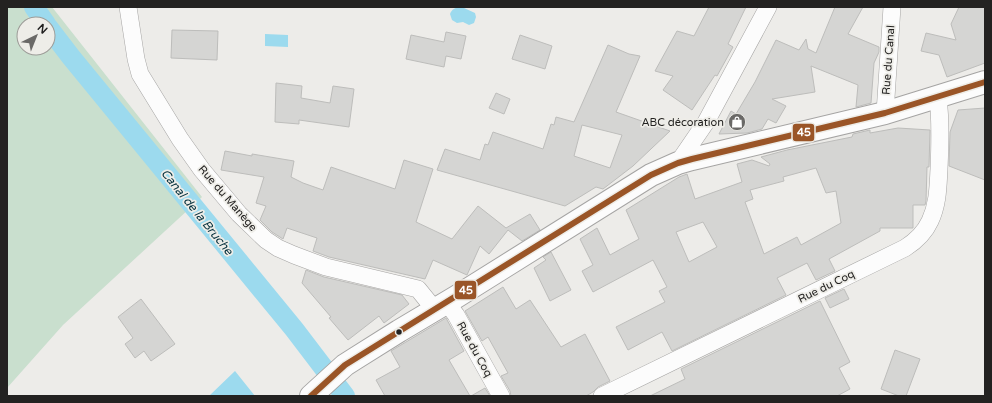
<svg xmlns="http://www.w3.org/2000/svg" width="992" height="403" font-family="'Varela Round',sans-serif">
<rect width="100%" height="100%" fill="#edece9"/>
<path fill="#c9dfce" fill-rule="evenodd" d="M 7,7 L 52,7 L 202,197 L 63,325 L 7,388 ZM 24,24 L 48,24 L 48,48 L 24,48 Z"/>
<path fill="#9cdaee" d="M 460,7 L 464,8 L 475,13 L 476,17 L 474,23 L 469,25 L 463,22 L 457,23 L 452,20 L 450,14 C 452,9 455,8 460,7 Z
M 265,34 L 288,35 L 288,47 L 265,46 Z
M 235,371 L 255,396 L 209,396 Z"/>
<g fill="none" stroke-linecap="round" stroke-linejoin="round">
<path stroke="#9cdaee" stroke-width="20" d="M 34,7 L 46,24
M 48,27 L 71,57 L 294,329 L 345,396"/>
</g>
<path fill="#d5d5d3" stroke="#bdbdbb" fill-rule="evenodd" d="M 709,7 L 746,7 L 728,44 L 733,47 L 717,76 L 715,75 L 692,110 L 663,90 L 673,76 L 655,71 L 677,31 L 694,36 Z
M 835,7 L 863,7 L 848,34 L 879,47 L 879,52 L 874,63 L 871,103 L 856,107 L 858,85 L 811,66 L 815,92 L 772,99 L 786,106 L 776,123 L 768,119 L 762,129 L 747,133 L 719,134 L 731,111 L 736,114 L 755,82 L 776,40 L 799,50 L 806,39 L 808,49 L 816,53 Z
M 959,7 L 985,7 L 985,63 L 947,77 L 939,55 L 921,51 L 926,33 L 956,40 L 951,24 Z
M 172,30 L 218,31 L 217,60 L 171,58 Z
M 446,32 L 466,36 L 461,59 L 446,56 L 444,67 L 406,59 L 411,35 L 444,42 Z
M 520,35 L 552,46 L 545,69 L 512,59 Z
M 608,45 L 629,54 L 640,56 L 616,112 L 670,131 L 633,166 L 603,189 L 596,187 L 565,206 L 437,170 L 445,149 L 480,160 L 485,144 L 488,145 L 493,132 L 543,149 L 551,124 L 554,125 L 556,117 L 574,122 ZM 582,125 L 622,135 L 610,168 L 574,156 Z
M 276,83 L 302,86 L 301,98 L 330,103 L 333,86 L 354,89 L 349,127 L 299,120 L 299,124 L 275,122 Z
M 496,93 L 510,99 L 504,114 L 489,108 Z
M 985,108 L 985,180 L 949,166 L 950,132 L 958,110 Z
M 898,128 L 930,130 L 929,167 L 927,167 L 926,201 L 925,205 L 913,205 L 913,228 L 880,228 L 880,231 L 829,259 L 835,271 L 816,280 L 807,263 L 777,278 L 786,295 L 672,351 L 662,332 L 628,350 L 616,327 L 665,302 L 659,291 L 667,287 L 653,260 L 593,292 L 582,271 L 593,265 L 580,239 L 597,228 L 610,255 L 639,239 L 626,210 L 679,177 L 687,174 L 695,199 L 742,182 L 737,164 L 752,160 L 769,166 L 770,164 L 761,157 L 787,150 L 852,137 L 853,134 L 870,130 L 870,133 ZM 816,168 L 826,193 L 836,191 L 841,223 L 801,245 L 797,237 L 764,254 L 745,202 L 753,199 L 750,190 L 784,181 L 783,177 ZM 703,222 L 717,247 L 689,262 L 676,232 Z
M 225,151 L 252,156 L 252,154 L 294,161 L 291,177 L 303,183 L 323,190 L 331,167 L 395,189 L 404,160 L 433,169 L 416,222 L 452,239 L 478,206 L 506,228 L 530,214 L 540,230 L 522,241 L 508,230 L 489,254 L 480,246 L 467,275 L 433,260 L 425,279 L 329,257 L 313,251 L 317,238 L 287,228 L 283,239 L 272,232 L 260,220 L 266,206 L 256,203 L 264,177 L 221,170 Z
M 551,252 L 571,290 L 550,301 L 534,268 L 546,260 L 543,257 Z
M 306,270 L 324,277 L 402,295 L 409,304 L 384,323 L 379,316 L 348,340 L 329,318 L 331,317 L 302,283 Z
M 503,287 L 516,309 L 530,300 L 561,347 L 585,334 L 610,381 L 598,387 L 593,392 L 586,396 L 511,396 L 510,391 L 501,376 L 508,373 L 488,337 L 482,341 L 465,311 Z
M 844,289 L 849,299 L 830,308 L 825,298 Z
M 141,299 L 175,344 L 151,361 L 144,351 L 135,358 L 125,344 L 133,338 L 118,317 Z
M 820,301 L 850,362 L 839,368 L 850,389 L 837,396 L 650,396 L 685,379 L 681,369 Z
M 446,318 L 464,351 L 449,360 L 470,396 L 385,396 L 376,380 L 400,367 L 391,351 Z
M 895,350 L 920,359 L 906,396 L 899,396 L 881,389 Z
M 485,388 L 490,396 L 471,396 Z"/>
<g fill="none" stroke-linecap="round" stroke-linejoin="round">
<defs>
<path id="street" d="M 128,7 L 136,59 L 140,74 L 180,139 L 202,170 L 239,214 L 266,240 L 278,248 L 294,255 L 326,267 L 418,289 L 435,310
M 885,113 L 892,7
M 678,163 L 706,122 L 768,7
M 447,303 L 456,315 L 501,396
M 602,396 L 905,248 C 916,241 925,232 930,221 C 938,204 938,187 939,169 C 940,145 941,122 938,98"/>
<path id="secondary" d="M 311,396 L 345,365 L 356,358 L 399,331 L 456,297 L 651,175 L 678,163 L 692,159 L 885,113 L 985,82"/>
</defs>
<use href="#street" stroke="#a5a4a3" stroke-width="18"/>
<use href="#secondary" stroke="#a5a4a3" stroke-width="24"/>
<use href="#street" stroke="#fcfcfc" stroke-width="17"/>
<use href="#secondary" stroke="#fcfcfc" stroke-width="22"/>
<defs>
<path id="bus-1" d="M 311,396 L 345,365 L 651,175 L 678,163 L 692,159 L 885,113 L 985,82"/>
</defs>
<use href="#bus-1" stroke="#eeede8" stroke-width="9"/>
<use href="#bus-1" stroke="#9a5527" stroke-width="6"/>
</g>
<defs>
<symbol id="shop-disc" viewBox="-11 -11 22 22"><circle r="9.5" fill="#6a6967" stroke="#eeede8"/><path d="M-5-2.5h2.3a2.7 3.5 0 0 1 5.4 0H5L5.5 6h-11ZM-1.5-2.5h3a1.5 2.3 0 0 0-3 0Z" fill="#fff"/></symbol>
</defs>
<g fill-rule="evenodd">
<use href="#shop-disc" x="727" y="112" width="20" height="20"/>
</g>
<circle fill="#232221" stroke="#eeede8" stroke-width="1.5" cx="399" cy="332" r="3.5"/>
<g text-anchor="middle" stroke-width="3.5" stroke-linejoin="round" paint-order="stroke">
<g font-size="11" fill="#232221" stroke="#eeede8">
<text transform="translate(888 60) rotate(-86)" y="4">Rue du Canal</text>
<text transform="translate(228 198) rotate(49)" y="4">Rue du Manège</text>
<text transform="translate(826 286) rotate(-26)" y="4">Rue du Coq</text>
<text transform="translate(475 349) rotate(61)" y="4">Rue du Coq</text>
</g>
<g font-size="11" fill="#232221" stroke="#eeede8" text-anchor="end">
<text x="724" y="126">ABC décoration</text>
</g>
<g font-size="12" font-style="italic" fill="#022e3b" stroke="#eeede8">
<text transform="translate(197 212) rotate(51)" y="4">Canal de la Bruche</text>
</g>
</g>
<g stroke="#eeede8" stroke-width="1.5">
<rect x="792" y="123" width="23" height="19" rx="4" fill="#9a5527"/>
<rect x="454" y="280" width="23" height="20" rx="4" fill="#9a5527"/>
</g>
<g font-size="11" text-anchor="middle" font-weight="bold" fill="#fff">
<text x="804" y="136">45</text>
<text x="466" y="294">45</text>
</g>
<rect width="992" height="403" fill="none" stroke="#232221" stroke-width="16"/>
<g transform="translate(36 36) rotate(43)"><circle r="19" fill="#eeede8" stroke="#9d9c98"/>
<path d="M0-3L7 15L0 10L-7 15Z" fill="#6a6967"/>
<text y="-6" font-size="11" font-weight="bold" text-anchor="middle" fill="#232221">N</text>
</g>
</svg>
